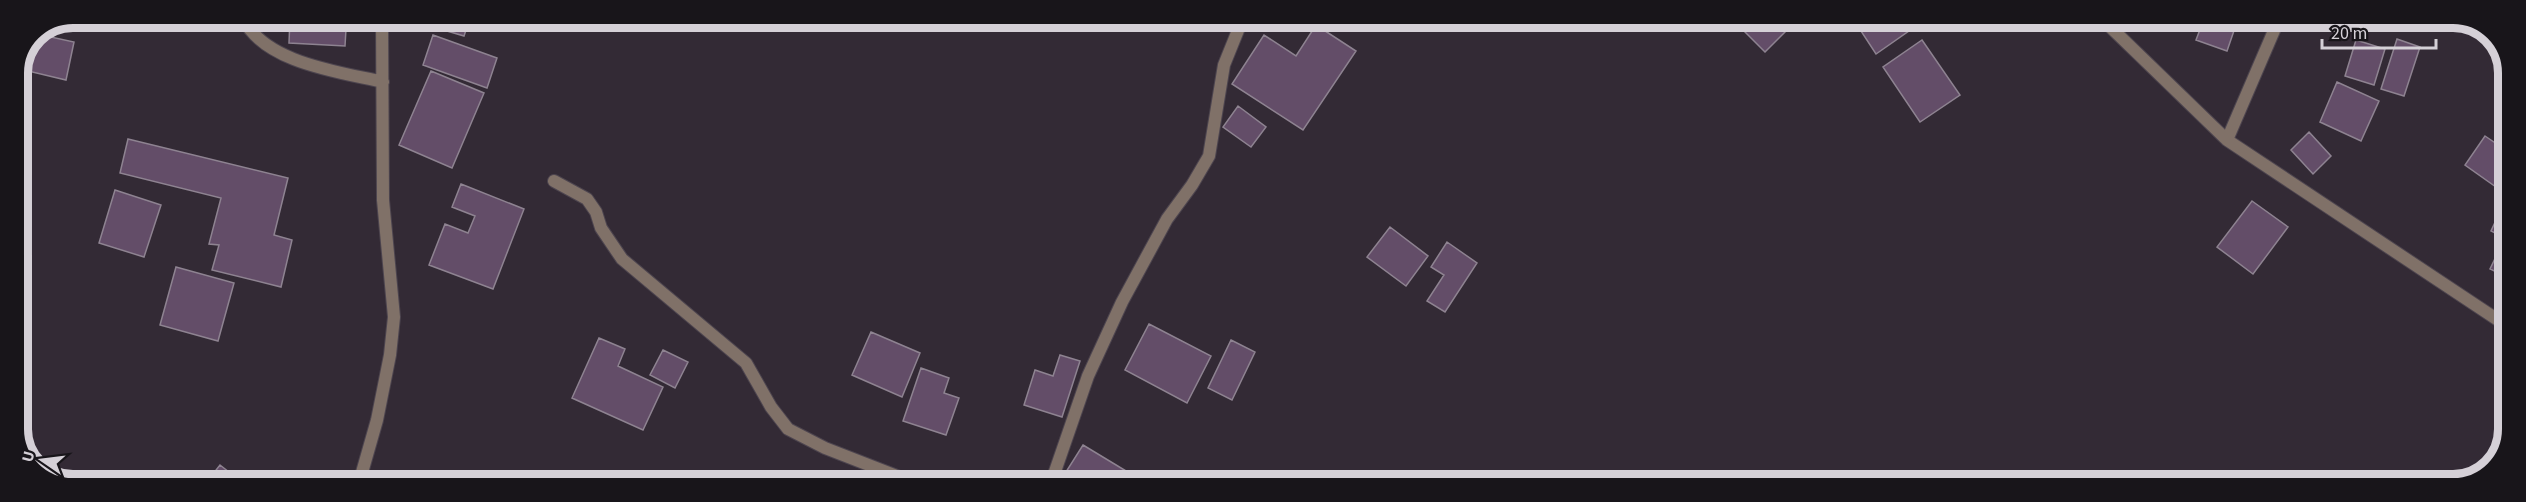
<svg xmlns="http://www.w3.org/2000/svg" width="2526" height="502" font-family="'Source Sans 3',sans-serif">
<rect width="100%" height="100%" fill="#332a35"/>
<path fill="#634d68" stroke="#8e8391" stroke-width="1.5" d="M 290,18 L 361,18 L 360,30 L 346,29 L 345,46 L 289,43 Z
M 403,18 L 470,18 L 464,36 Z
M 1732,19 L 1783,19 L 1791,26 L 1765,52 Z
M 1872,19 L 1911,19 L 1916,26 L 1876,54 L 1859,28 Z
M 2204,19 L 2238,19 L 2227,51 L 2196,40 Z
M 2329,19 L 2351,19 L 2347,27 Z
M 1316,25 L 1356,51 L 1303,130 L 1232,84 L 1264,35 L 1296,56 Z
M 37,34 L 74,42 L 66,80 L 28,71 Z
M 433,35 L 497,58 L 487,88 L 423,65 Z
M 2397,39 L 2420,47 L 2404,96 L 2381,89 Z
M 1922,40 L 1960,95 L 1920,122 L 1883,67 Z
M 2356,40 L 2385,49 L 2374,85 L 2345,76 Z
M 431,71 L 484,93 L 452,168 L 399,145 Z
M 2337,82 L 2379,101 L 2361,141 L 2320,122 Z
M 1238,106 L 1266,127 L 1251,147 L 1223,127 Z
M 2507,118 L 2507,143 L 2496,136 Z
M 2309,132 L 2331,156 L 2313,174 L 2291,150 Z
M 2485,136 L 2507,151 L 2507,185 L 2503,192 L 2465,165 Z
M 128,139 L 288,178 L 274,235 L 292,240 L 281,287 L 212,270 L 219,245 L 209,244 L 221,198 L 120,173 Z
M 461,184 L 524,209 L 493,289 L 429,265 L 445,224 L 468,233 L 475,216 L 452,207 Z
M 115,190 L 161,205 L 144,257 L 99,243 Z
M 2506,199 L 2507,199 L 2507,277 L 2490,269 L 2505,238 L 2491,231 Z
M 2252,201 L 2288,227 L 2253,274 L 2217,247 Z
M 1390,227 L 1428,256 L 1406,286 L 1367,257 Z
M 1447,242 L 1477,263 L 1445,312 L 1427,301 L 1444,275 L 1431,267 Z
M 176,267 L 234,283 L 218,341 L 160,325 Z
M 1149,324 L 1211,356 L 1187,403 L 1125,370 Z
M 871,332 L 920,353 L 902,397 L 852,375 Z
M 599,338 L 625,349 L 618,366 L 663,387 L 643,430 L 572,398 Z
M 1231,340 L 1255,352 L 1232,400 L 1208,388 Z
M 18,346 L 29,350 L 21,374 L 18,374 Z
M 663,350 L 688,362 L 675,388 L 650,375 Z
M 1060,355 L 1080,361 L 1062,417 L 1024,405 L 1035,370 L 1053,376 Z
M 921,368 L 949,378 L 944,393 L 959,398 L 946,435 L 903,421 Z
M 1083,445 L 1146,483 L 1059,483 Z
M 220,465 L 243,483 L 206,483 Z"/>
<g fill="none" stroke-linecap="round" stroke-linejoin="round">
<defs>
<path id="street" d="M 243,18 C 264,63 340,72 383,82
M 2102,19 L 2227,140 L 2507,326
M 2227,140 L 2279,19
M 554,181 L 587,199 L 596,212 L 601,228 L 622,259 L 746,363 L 771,407 L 788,429 L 825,448 L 915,483
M 359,483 L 377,420 L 390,355 L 394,317 L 383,200 L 382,18
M 1051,483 L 1088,376 L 1122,302 L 1167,219 L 1192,185 L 1209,156 L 1224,65 L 1243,18"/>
</defs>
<use href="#street" stroke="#4d454f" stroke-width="14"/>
<use href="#street" stroke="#807168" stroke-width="12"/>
</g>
<path d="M0 0H2526V502H0ZM73 28H2453A45 45 0 0 1 2498 73V429A45 45 0 0 1 2453 474H73A45 45 0 0 1 28 429V73A45 45 0 0 1 73 28Z" fill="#18151a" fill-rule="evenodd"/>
<path fill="none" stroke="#d5d0d7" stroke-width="8" d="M73 28H2453A45 45 0 0 1 2498 73V429A45 45 0 0 1 2453 474H73A45 45 0 0 1 28 429V73A45 45 0 0 1 73 28Z"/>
<g transform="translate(42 460) rotate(284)" stroke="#18151a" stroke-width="4.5" paint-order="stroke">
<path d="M0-4.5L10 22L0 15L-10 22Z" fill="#d5d0d7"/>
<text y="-9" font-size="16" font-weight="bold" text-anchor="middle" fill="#d5d0d7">U</text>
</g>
<path d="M2322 39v9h114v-9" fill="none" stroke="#d5d0d7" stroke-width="3"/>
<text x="2331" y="39" font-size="18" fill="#d5d0d7" stroke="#18151a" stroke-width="4.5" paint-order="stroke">20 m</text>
</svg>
